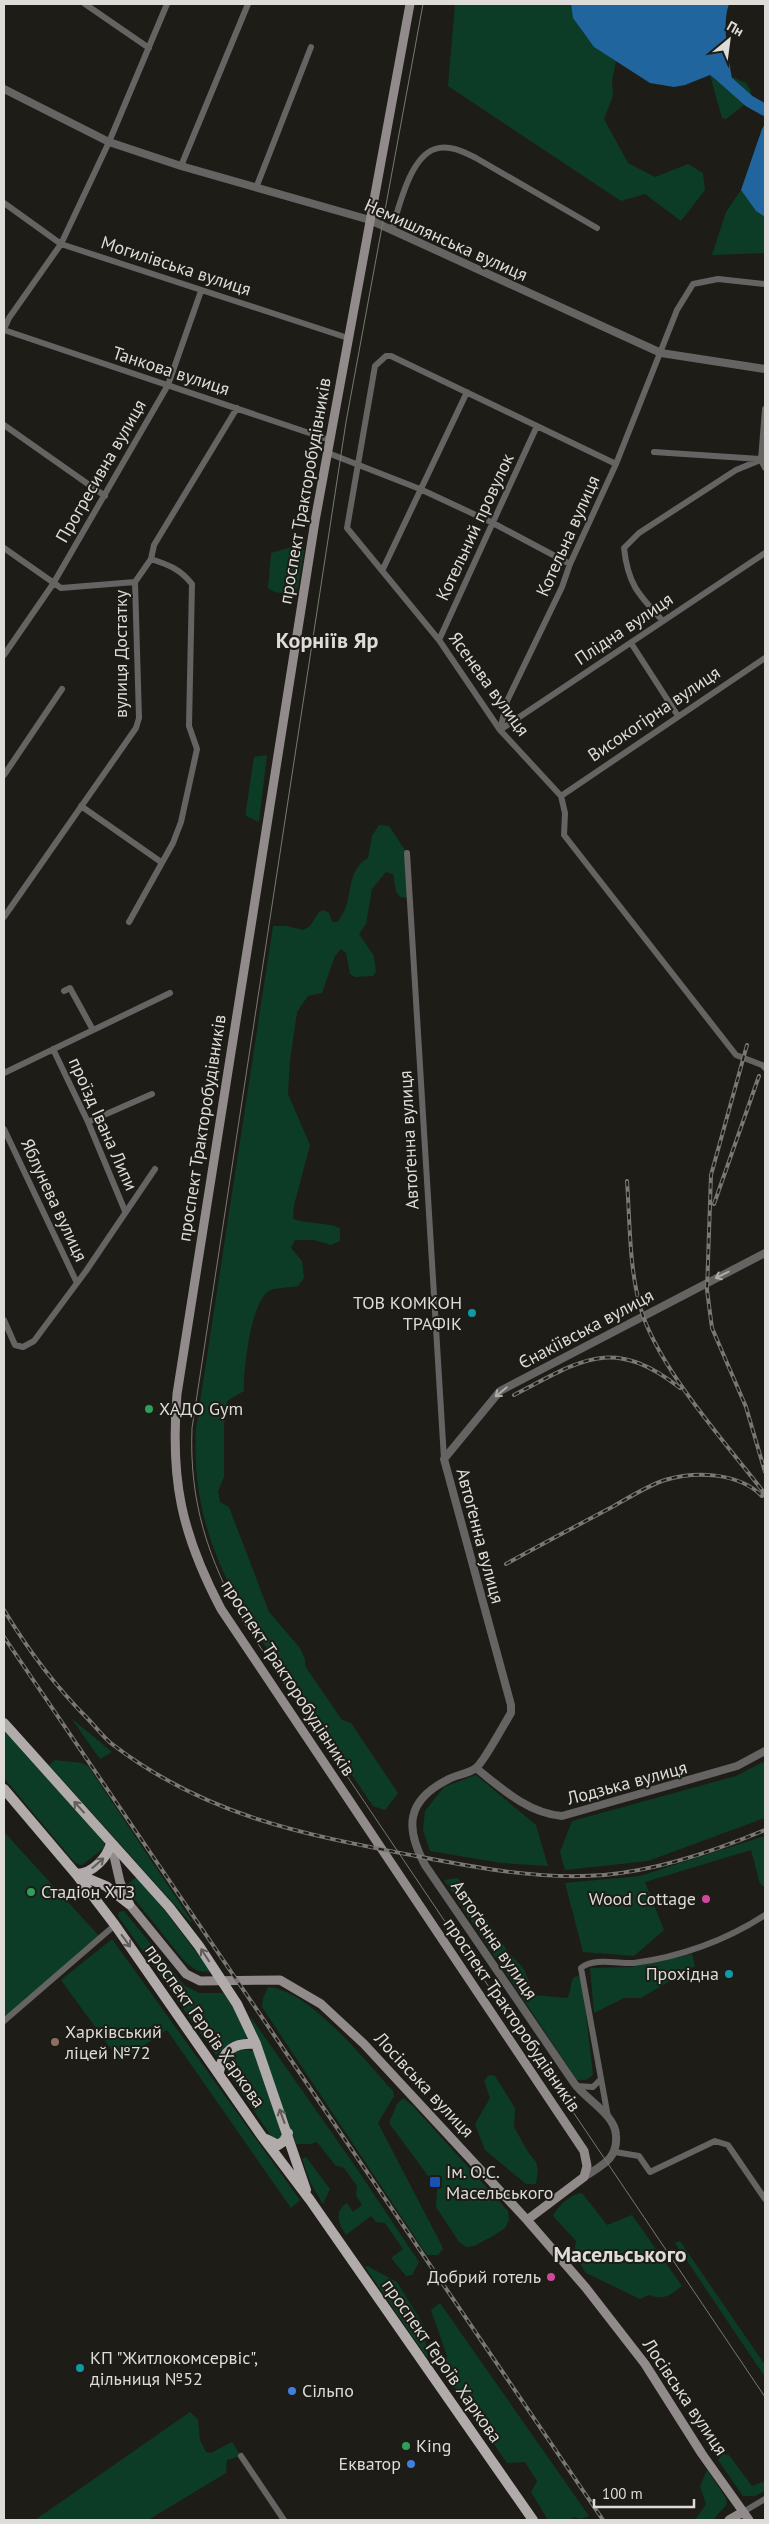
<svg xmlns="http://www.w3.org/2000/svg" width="769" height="2524" font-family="'PT Sans',sans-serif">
<rect width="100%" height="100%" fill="#1e1c16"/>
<path fill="#0d3c26" d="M 455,4 L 571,4 C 576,31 594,47 616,61 L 612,81 L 613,96 L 604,119 L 628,163 L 655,177 L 688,164 L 703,173 L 705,190 L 681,221 L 645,194 L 621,201 L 448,86 Z
M 710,75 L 734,95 L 732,77 L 746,83 L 751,91 L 749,101 L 726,119 L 722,118 Z
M 741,190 L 756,211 L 765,217 L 765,253 L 712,255 L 726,212 Z
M 292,547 L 300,547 L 304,551 L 298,587 L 293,593 C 285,594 274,593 268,588 L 271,553 Z
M 267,755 L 259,822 L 246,816 L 246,810 L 254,757 Z
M 379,825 L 389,826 L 407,853 L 407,898 L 400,897 L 396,891 L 393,874 L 386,872 L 372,889 L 366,924 L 359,934 L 374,956 L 376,972 L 373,976 L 355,977 L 350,974 L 346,953 L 341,949 L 335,956 L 322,993 L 308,996 L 297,1012 L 290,1061 L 288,1094 L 310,1145 L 294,1205 L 293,1219 C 308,1224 324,1222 340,1228 L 340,1241 L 331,1245 L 314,1240 L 295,1240 L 291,1248 L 302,1261 L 304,1278 L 298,1286 C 290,1288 279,1287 271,1290 C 251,1297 243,1372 244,1391 L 227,1401 L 224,1426 L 224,1477 L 218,1491 L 220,1502 L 229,1507 L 269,1612 L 300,1648 L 305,1659 L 305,1666 L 342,1720 L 351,1723 L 398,1793 L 385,1810 L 373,1806 L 248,1620 C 212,1556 192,1503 196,1428 L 273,926 L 287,926 L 303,930 L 310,926 L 319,912 L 324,910 L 329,913 L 332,922 L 337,922 C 356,902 343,872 368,858 L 372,836 Z
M 71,1718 L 112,1752 L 100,1759 Z
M 4,1728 L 104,1841 L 104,1848 L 82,1865 L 75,1863 L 4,1778 Z
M 55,1760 L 82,1763 L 88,1766 L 191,1920 L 191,1923 L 49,1765 Z
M 765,1761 L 765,1818 L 648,1861 L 565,1870 L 560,1852 L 572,1821 L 736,1776 Z
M 476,1775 L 536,1825 L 548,1866 L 501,1863 L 430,1851 L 423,1830 L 425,1811 L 444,1787 Z
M 4,1832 L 100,1937 L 4,2021 Z
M 765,1836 L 765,1887 L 760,1884 L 751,1850 L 645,1882 L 664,1930 L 634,1956 L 583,1952 L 565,1883 L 640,1876 Z
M 139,1876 L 211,1972 L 198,1971 L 186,1963 L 124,1886 Z
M 458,1878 L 509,1953 L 524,1969 L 534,1995 L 567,1998 C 572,1991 569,1984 574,1977 L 579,1976 L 582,1980 L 593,2075 L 586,2080 L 577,2080 L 444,1880 Z
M 124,1911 L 184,1985 L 199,1993 L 223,1993 L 233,2006 L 249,2038 L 231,2042 L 216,2055 L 118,1916 L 119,1912 Z
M 112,1939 L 300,2200 L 291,2208 L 167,2030 L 120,2061 L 61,1980 Z
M 692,1954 L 695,1966 L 641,1998 L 624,1998 L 594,2013 L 590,1968 L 632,1967 Z
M 268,1987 C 310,1990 365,2061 393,2091 L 394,2096 L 378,2123 L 441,2244 L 443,2249 L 438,2255 L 427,2255 L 262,2007 L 263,1998 Z
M 250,2016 L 355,2166 L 419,2262 L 412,2275 L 406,2276 L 391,2258 L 403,2249 L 385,2223 L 376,2222 L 371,2216 L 346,2235 C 339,2224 333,2212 347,2203 L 353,2212 L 362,2205 L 356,2195 L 357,2186 L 344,2168 L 335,2165 L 317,2142 L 310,2144 L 296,2144 Z
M 242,2049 L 254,2051 L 284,2134 L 280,2141 L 273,2139 L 225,2068 L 231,2053 Z
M 489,2075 L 495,2076 L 515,2108 L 514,2127 L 528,2152 L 536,2162 L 538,2170 L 536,2184 L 526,2184 L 485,2150 L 475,2124 L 490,2098 L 484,2081 Z
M 403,2098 L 413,2106 L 508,2211 L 509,2220 L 505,2228 L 493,2236 L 474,2246 L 466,2247 L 459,2242 L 436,2207 L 437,2188 L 389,2123 L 397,2104 Z
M 306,2157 L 330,2189 L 323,2204 L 310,2182 L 302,2159 Z
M 582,2193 L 607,2225 L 632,2215 L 682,2286 C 670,2295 664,2301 649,2295 L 640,2299 L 586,2273 L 574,2254 L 576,2241 L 553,2216 C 558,2206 571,2194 582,2193 Z
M 680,2241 L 765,2365 L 765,2377 L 675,2243 Z
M 367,2266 L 397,2282 L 423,2324 L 428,2359 L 365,2267 Z
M 440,2303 L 589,2516 L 581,2519 L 574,2517 L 569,2520 L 548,2520 L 531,2492 L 537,2481 L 525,2462 L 507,2463 L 443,2371 L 447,2356 L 431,2310 Z
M 190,2412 L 198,2420 L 200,2440 L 206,2452 L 211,2453 L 232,2442 L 241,2456 L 227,2460 L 226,2473 L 148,2520 L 35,2520 Z
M 723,2454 L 729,2455 L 752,2486 L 765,2481 L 765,2491 L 755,2496 L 743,2496 L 718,2460 Z
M 707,2470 L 726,2498 L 727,2504 L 713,2520 L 695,2520 L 706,2504 L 700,2486 Z"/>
<path fill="#20659d" d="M 571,4 L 729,4 C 720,28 731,70 735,95 L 710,75 L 685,85 L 674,87 L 650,83 L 594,47 L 573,18 Z
M 765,124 L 765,217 L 756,211 L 741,190 L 762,129 Z"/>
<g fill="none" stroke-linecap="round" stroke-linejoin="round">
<path stroke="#20659d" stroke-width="12" d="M 722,77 L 749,101 L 765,110"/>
<path stroke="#666363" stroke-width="6" d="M 85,4 L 149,48
M 181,166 L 248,4
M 256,188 L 311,47
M 4,203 L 61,244 L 348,338
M 392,229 C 399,207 410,157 435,149 C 449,144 464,152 476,158 L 597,228
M 4,329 L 9,318 L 61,244 L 109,142 L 167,4
M 4,330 L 330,440
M 765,409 L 761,460 L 765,468
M 4,425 L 105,496
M 654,452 L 760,459
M 328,453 L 420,489 L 493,523 L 570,564
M 616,464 L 391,356 L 386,356 L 375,366 L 347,528 L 439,640 L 500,730 L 561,796 L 565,813 L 564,835 L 736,1055 L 762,1065 L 765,1068
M 4,548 L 61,588 L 135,582
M 382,571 L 467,392
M 663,621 C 639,595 628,585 624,548 L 639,533 L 736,470 L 765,458
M 439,640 L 537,426
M 631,643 L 678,716
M 4,655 L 53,584 L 168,385 L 201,291
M 500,730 L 507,701 L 562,587 L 570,564 L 616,464 L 677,310 L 693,284 L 718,279 L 765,284
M 500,730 L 765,553
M 4,775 L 62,689
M 561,796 L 765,658
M 81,806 L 161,862
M 407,853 L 444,1459
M 4,917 L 136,728 L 139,718 L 135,582 L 151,559 L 154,545 L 237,408
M 129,922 L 173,843 L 181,822 L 197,749 L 189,726 L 192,584 C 180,569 169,565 151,559
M 64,991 L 70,988 L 93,1030
M 53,1049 L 88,1122 L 125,1211
M 4,1073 L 170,993
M 88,1122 L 152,1094
M 4,1129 L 77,1283
M 4,1320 L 15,1345 L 23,1347 L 34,1341 L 86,1271 L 155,1169
M 4,2021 L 115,1925
M 576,2086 L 593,2087 L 600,2080
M 608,2117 L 581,1968 C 593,1957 619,1964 634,1963 C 680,1957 727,1940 765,1915
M 615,2152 L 639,2156 L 650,2172 L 715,2141 L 728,2145 L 765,2199
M 241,2456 L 284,2520
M 743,2512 L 765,2499"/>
<path stroke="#666363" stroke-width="8" d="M 4,89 L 109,142 L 181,166 L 370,220 L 661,353 L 765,369
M 476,1768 C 502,1789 528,1813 562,1816 L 737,1766 L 765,1751
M 584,2177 C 602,2165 618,2159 616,2135 C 615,2114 585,2099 574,2083 C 524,2010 475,1938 425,1865 C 405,1828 406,1801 447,1780 C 455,1775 468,1774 476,1768 C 484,1762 504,1724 511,1713 L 511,1705 L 444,1459 L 500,1391 L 765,1253"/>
<path stroke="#918b8c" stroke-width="9" d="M 410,4 L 315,521 L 177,1394 C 170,1479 181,1533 221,1609 L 584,2151 L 587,2166 L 584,2177 L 527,2220
M 111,1843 L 120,1882 L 129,1904 L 186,1974 L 200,1981 L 280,1980 L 321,2004 L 364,2044 L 527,2220 L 586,2288 L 645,2364 L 702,2454 L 749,2520
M 729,2520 L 743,2512"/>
<path stroke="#b2abac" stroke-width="10" d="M 4,1723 L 169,1907 L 199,1946 L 237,2004 L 256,2044 L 306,2190
M 4,1789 L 76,1874 L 115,1925 L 261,2135 L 310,2200 L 533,2520
M 77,1874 L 106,1886 L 129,1904
M 77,1874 C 93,1873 107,1858 111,1843
M 219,2072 C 223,2050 234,2042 256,2044
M 266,2139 L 278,2145 L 284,2141 L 288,2133"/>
<path stroke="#797872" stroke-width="1" d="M 423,4 L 346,422 L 192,1428 C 189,1502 208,1559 244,1623 L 765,2397"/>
<defs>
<path id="rail" d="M 747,1045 L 711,1175 L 707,1290 L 712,1328 L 746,1407 L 765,1472
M 627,1181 C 630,1221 629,1266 640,1306 C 656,1366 726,1443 765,1494
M 714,1204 L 759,1076
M 514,1395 C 582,1360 612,1335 680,1388
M 506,1564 C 542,1544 578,1525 614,1506 C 630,1497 647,1486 665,1480 C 695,1471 738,1472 762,1496
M 4,1610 C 28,1650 55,1686 88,1719 C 96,1727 103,1737 112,1744 C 206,1816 302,1834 416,1856 C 478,1868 540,1880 604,1875 C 659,1870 715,1851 765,1830
M 4,1637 L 603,2520"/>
</defs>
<use href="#rail" stroke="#797872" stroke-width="4"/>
<use href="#rail" stroke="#1e1c16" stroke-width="2" stroke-dasharray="5.5" stroke-linecap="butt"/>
</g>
<defs><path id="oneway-shaft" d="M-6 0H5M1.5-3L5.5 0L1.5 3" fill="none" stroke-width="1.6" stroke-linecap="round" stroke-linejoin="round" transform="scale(1.25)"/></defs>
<g stroke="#adaca9">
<use href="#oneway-shaft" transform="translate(722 1275) rotate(154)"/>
<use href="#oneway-shaft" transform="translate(501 1392) rotate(141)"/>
</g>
<g stroke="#615c5a">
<use href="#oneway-shaft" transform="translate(79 1807) rotate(-132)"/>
<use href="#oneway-shaft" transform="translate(98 1863) rotate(-41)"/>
<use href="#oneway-shaft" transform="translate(126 1941) rotate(54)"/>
<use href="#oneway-shaft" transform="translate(205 1955) rotate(-123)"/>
<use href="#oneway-shaft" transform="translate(282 2116) rotate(-110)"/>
</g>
<g fill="#0f9aa8" stroke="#1e1c16" stroke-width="2">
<circle cx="472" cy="1313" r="5"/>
<circle cx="729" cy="1974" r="5"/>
<circle cx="80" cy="2368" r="5"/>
</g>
<g fill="#2e9e5b" stroke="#1e1c16" stroke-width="2">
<circle cx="149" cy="1409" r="5"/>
<circle cx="31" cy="1892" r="5"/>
<circle cx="406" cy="2446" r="5"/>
</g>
<g fill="#d1479c" stroke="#1e1c16" stroke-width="2">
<circle cx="706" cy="1899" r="5"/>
<circle cx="551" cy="2277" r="5"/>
</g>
<circle fill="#8d6e63" stroke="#1e1c16" stroke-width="2" cx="55" cy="2042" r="5"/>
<rect fill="#1a4fb4" stroke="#1e1c16" stroke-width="2" x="429" y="2176" width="12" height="12" rx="2.5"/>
<g fill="#3f7fe0" stroke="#1e1c16" stroke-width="2">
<circle cx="292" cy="2391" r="5"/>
<circle cx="411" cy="2464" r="5"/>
</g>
<g text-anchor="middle" stroke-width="4" stroke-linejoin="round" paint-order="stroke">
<g font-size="18" fill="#dddcd8" stroke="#1e1c16">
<text transform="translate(446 240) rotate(24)" y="6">Немишлянська вулиця</text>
<text transform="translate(176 266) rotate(18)" y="6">Могилівська вулиця</text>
<text transform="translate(171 371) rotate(18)" y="6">Танкова вулиця</text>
<text transform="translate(101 471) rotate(-60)" y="6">Прогресивна вулиця</text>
<text transform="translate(305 491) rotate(-80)" y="6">проспект Тракторобудівників</text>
<text transform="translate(475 527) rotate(-65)" y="6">Котельний провулок</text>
<text transform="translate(568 536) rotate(-66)" y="6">Котельна вулиця</text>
<text transform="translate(624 629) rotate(-34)" y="6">Плідна вулиця</text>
<text transform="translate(121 654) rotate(-90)" y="6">вулиця Достатку</text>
<text transform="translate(489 684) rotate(54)" y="6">Ясенева вулиця</text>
<text transform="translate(654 714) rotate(-34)" y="6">Високогірна вулиця</text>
<text transform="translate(103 1124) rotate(66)" y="6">проїзд Івана Липи</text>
<text transform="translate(202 1128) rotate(-81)" y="6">проспект Тракторобудівників</text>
<text transform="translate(409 1140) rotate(-93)" y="6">Автоґенна вулиця</text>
<text transform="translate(54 1200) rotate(65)" y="6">Яблунева вулиця</text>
<text transform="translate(586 1329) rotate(-28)" y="6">Єнакіївська вулиця</text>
<text transform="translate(480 1536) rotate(75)" y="6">Автоґенна вулиця</text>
<text transform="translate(288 1678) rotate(57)" y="6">проспект Тракторобудівників</text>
<text transform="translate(627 1783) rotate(-15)" y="6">Лодзька вулиця</text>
<text transform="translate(494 1940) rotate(56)" y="6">Автоґенна вулиця</text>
<text transform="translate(512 2015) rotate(56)" y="6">проспект Тракторобудівників</text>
<text transform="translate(205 2026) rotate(55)" y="6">проспект Героїв Харкова</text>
<text transform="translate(424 2085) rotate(47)" y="6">Лосівська вулиця</text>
<text transform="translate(442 2361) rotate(55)" y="6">проспект Героїв Харкова</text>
<text transform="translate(685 2397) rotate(56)" y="6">Лосівська вулиця</text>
</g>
<g font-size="18" fill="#dddcd8" stroke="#1e1c16" text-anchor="start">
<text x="462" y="1309" text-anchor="end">ТОВ КОМКОН<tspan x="462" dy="21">ТРАФІК</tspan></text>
<text x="159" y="1415">ХАДО Gym</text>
<text x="41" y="1898">Стадіон ХТЗ</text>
<text x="696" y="1905" text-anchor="end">Wood Cottage</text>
<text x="719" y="1980" text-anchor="end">Прохідна</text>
<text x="65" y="2038">Харківський<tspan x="65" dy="21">ліцей №72</tspan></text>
<text x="446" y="2178">Ім. О.С.<tspan x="446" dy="21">Масельського</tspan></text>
<text x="541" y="2283" text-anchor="end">Добрий готель</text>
<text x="90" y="2364">КП "Житлокомсервіс",<tspan x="90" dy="21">дільниця №52</tspan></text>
<text x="302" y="2397">Сільпо</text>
<text x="416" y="2452">King</text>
<text x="401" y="2470" text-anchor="end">Екватор</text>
</g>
<g font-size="22" font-weight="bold" fill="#dddcd8" stroke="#1e1c16">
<text x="327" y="648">Корніїв Яр</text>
<text x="620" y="2262">Масельського</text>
</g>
</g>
<rect width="769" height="2524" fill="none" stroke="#dddcd8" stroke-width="10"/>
<g transform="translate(729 40) rotate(29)" stroke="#1e1c16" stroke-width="4" paint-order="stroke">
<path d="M0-4L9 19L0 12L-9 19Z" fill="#dddcd8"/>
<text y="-8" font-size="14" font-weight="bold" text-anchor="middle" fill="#dddcd8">Пн</text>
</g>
<path d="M594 2499v8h100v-8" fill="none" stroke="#dddcd8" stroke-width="2.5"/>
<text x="602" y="2499" font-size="15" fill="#dddcd8" stroke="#1e1c16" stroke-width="4" paint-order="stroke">100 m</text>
</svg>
